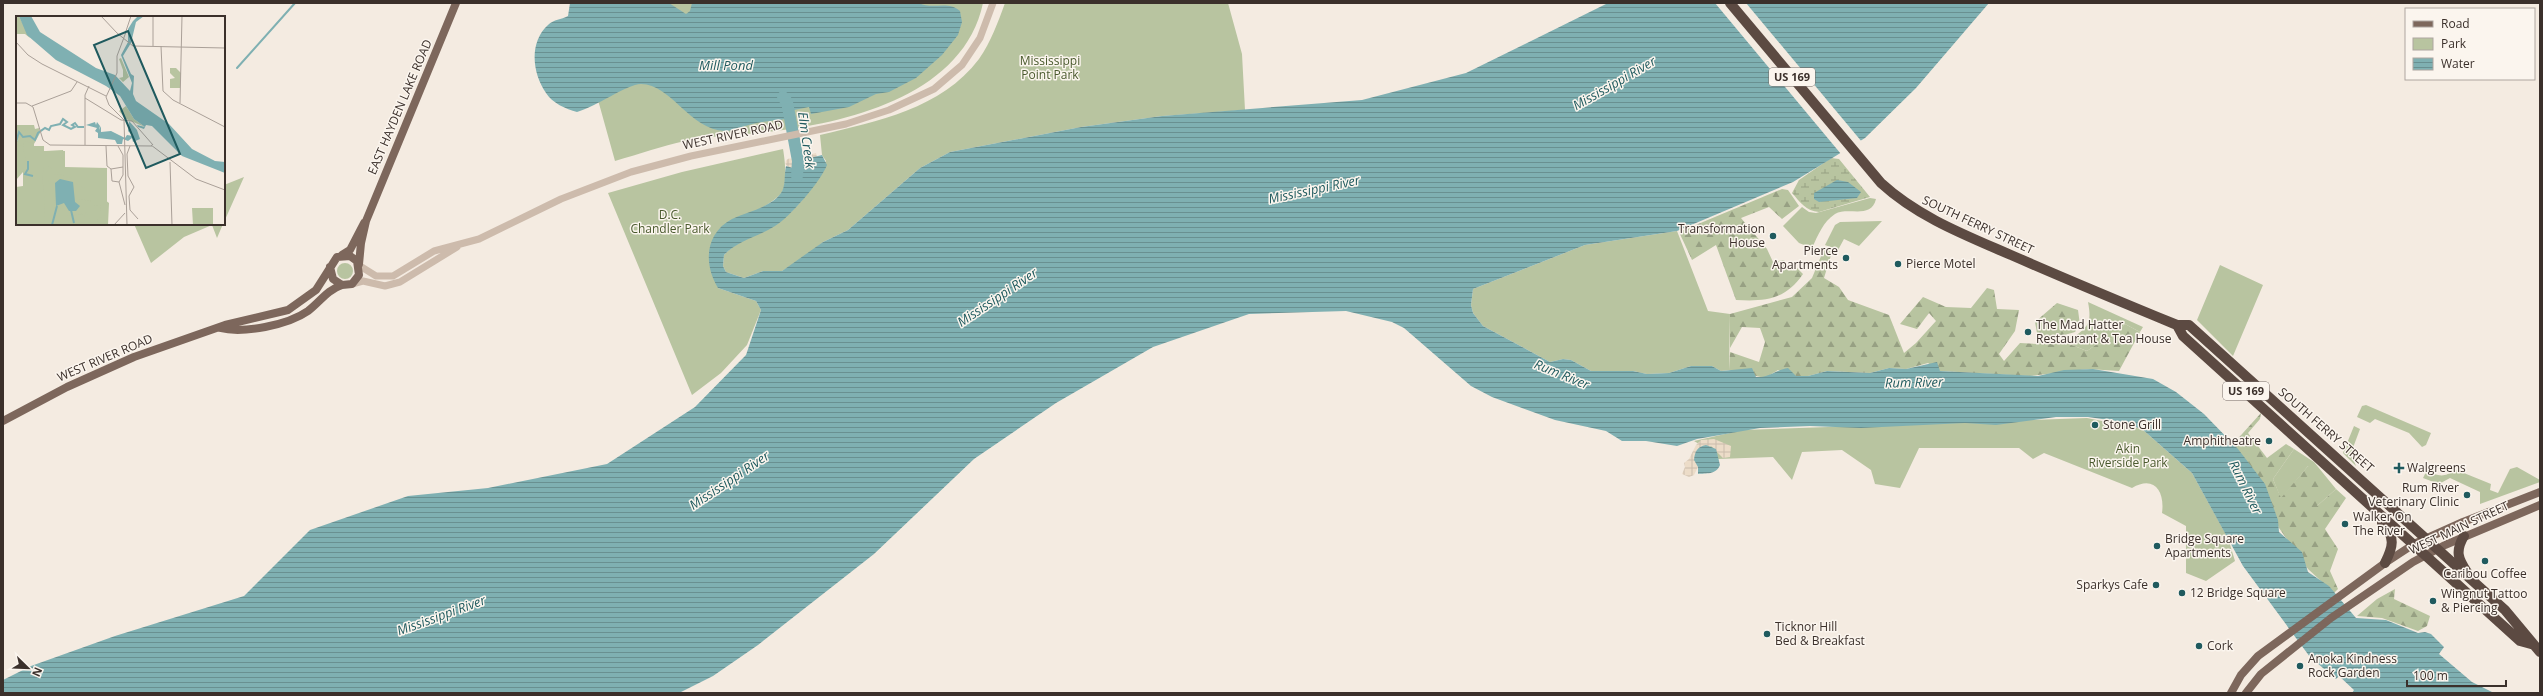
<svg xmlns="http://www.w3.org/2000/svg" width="2543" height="696" font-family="'Open Sans',sans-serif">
<defs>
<pattern id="forest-firs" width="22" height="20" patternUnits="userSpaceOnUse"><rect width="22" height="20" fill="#b8c4a0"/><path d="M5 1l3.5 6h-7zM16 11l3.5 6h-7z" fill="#97a083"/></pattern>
<pattern id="wetland-marsh" width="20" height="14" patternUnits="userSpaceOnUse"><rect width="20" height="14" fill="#b8c4a0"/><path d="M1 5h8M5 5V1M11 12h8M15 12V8" fill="none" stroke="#97a083"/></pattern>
<pattern id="plaza-grid" width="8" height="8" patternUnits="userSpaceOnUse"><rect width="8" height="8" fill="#ecdcc8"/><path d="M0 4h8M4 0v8" fill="none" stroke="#cbbdac"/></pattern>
<pattern id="water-rules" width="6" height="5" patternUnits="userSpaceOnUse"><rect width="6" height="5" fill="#7fb0b2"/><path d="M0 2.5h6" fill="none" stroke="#699091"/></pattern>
</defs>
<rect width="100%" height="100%" fill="#f4ebe1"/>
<path fill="#b8c4a0" d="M 571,3 L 983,3 C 964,93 854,121 776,131 C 746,135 715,135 685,141 C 662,146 639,154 615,161 Z
M 1005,3 L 1228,3 L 1242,54 L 1245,110 L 1162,116 L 1081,127 L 950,152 L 920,168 L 848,230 L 823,242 L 802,259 L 782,271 L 763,271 L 744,278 L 726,272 L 723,266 L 724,255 C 741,237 766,233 784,218 C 803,203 816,183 826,161 L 822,155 L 820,135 C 878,121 941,109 979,59 C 991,42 998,22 1005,3 Z
M 783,149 C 785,160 787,180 783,190 C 777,204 736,220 722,228 L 718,288 L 756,301 L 761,310 L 747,345 L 721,373 L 692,395 L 608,193 L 682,172 Z
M 244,177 L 224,222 L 224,185 Z
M 1870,198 L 1876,199 C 1871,220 1848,206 1835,214 C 1823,222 1818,235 1812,248 L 1799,243 L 1783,226 L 1802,207 L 1809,212 L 1816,213 Z
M 1882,221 L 1859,246 L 1844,239 L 1838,250 L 1825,245 L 1835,225 L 1840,222 Z
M 134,224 L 223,224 L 217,238 L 212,225 L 184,237 L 151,263 Z
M 1677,231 L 1708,311 L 1730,314 L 1729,370 L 1721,371 L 1712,366 L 1691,366 L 1669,373 L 1647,374 L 1633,371 L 1591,371 L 1571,360 L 1563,359 L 1550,362 L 1483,326 L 1473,313 L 1471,305 L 1473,289 L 1585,245 Z
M337 271a8 8 0 1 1 16 0a8 8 0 1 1-16 0Z
M 2220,265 L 2263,285 L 2233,356 L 2197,320 Z
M 2088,302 L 2143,327 L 2140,332 L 2125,324 L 2106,345 L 2097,344 L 2087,351 L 2067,343 C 2085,327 2093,328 2088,302 Z
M 2366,405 L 2431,433 L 2426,445 L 2422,447 L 2409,433 L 2375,419 L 2370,423 L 2357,417 L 2362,406 Z
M 2087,418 L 2142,429 L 2192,473 L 2228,538 L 2235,561 L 2206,581 L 2186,573 L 2186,526 L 2162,513 C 2165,491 2154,475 2132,488 L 2044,453 L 2033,459 L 2019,448 L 1919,448 L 1900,488 L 1875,484 L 1871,470 L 1842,450 L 1802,452 L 1792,480 L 1773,457 L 1718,459 L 1716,454 L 1694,441 L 1743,430 Z
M 2354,426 L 2360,429 L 2351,453 L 2356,466 L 2343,453 Z
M 2294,449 L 2314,462 L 2336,489 L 2317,506 L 2308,466 L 2281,499 L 2273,479 Z
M 2517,467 L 2540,480 L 2540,482 L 2480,504 L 2480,492 L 2450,478 L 2439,484 L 2423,478 L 2426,472 C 2438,475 2445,479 2454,469 L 2491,484 L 2490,490 L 2498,493 L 2510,469 Z"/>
<path fill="url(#forest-firs)" d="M 1782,189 L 1788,190 L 1799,206 L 1782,219 L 1769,207 L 1741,218 L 1767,249 L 1773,262 L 1784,260 L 1789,268 L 1797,268 L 1803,274 C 1786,299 1766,302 1736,300 L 1716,245 L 1692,260 L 1679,232 Z
M 1824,249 L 1832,252 L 1824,278 L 1839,287 L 1848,300 L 1889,315 L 1904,353 L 1916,343 L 1936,321 L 1929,313 L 1917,329 L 1900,324 L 1923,297 L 1946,307 L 1971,308 L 1987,288 L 1994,290 L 1997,309 L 2019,310 L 2015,331 L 1999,354 L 2004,361 L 2020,343 L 2039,344 L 2035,322 L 2057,303 L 2078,310 L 2080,325 L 2075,332 L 2054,338 L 2087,351 L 2097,344 L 2106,345 L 2125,324 L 2140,332 L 2119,371 L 2088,369 L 2030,376 L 1940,371 L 1928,363 L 1906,369 L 1889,368 L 1870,373 L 1827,371 L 1808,376 L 1796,376 L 1778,370 L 1765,378 L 1729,370 L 1730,352 L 1759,362 L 1765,342 L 1760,328 L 1742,327 L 1730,348 L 1730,314 L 1792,297 L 1812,278 Z
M 2261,413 L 2260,419 L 2248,433 L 2267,458 L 2286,444 L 2294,449 L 2273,479 L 2281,498 L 2308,466 L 2322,479 L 2317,506 L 2336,489 L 2346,498 L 2325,529 L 2338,549 L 2330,571 L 2338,589 L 2334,593 L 2308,569 L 2279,528 L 2256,473 L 2233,444 Z
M 2395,589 L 2394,599 L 2430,616 L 2427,626 L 2418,631 L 2382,618 L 2357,616 L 2377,599 Z"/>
<path fill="url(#wetland-marsh)" d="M 1831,158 L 1839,159 L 1870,197 L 1819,212 C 1806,211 1800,202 1792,193 L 1799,180 Z"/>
<path fill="url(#plaza-grid)" d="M 816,153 L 817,157 L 801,160 L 800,157 Z
M785.5 163a4.5 4.5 0 1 1 9 0a4.5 4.5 0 1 1-9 0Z
M 1714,439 L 1731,446 L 1730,457 L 1723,458 L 1711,446 L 1696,461 L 1698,467 L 1694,475 L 1689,477 L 1682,474 L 1685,467 L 1684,463 L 1689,459 L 1696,445 L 1701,440 Z"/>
<path fill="url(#water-rules)" d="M 570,3 L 669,3 L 686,14 L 690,11 L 692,3 L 919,3 C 933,10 948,0 960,11 L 962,22 L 958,35 L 942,55 L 916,78 L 889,92 L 876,94 L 849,107 L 811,114 L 809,107 L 784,112 L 785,119 C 774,121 763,121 752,124 C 743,126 735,131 725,131 C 690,130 671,84 641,84 C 627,84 596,107 577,112 C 566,109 552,103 546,93 C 532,73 529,42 548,25 C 554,19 561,20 568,16 Z
M 1608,3 L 1989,3 L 1916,88 L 1865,138 L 1793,182 L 1677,231 L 1585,245 L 1473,289 L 1471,305 L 1473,313 L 1483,326 L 1550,362 L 1563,359 L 1571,360 L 1591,371 L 1633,371 L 1647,374 L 1669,373 L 1691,366 L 1712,366 L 1721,371 L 1752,368 L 1756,377 C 1768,378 1776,370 1788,368 L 1796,376 L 1808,376 L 1827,371 L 1870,373 L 1889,368 L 1906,369 L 1937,362 L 1940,371 L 2038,376 L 2064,370 L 2093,369 L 2153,379 L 2176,392 L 2204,414 L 2238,449 L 2265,484 L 2278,520 L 2279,532 L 2302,552 L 2308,572 L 2329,586 L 2356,618 L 2386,620 L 2418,633 L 2425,632 L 2431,634 L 2444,647 L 2439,654 L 2472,682 L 2494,693 L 2352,693 L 2354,690 L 2339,676 L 2336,679 L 2310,657 L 2243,566 L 2192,473 L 2142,429 L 2116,421 L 2088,417 L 2056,417 L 1996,425 L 1965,423 L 1861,428 L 1810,426 L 1760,428 L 1697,439 L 1677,446 L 1646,441 L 1622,441 L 1606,431 L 1555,420 L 1492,397 L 1471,386 L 1404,328 L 1392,322 L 1346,311 L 1249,314 L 1153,347 L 1056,403 L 974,459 L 874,554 L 758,645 L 713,676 L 679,693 L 3,693 L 3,680 L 31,666 L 115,636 L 244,596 L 310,530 L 408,496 L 488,488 L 607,464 L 695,407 L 746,355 L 761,310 L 756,301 L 718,288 C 704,265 704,234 732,219 C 748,211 770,208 781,193 C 786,186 784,174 786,166 L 793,168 L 794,162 L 822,155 L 827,165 C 821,181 790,217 775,226 C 758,237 739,240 724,255 L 723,266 L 726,272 L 744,278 L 763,271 L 782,271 L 823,242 L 848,230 L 920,168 L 950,152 L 1081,127 L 1162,116 L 1362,100 L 1466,73 Z
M 1837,180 L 1848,182 L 1861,192 L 1857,198 L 1819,202 L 1814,199 L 1814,193 Z
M 1706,445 L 1716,449 L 1720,465 C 1716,475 1706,473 1698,474 L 1698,467 L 1694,460 C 1695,451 1697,447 1706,445 Z"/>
<path fill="#f4ebe1" d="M 1715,3 L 1746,3 L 1862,142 L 1841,154 Z"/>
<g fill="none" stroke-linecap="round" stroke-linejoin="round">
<path stroke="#7fb0b2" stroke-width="2" d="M 237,68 L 295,3"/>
<path stroke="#7fb0b2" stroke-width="12" d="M 783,97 L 787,102 L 798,161 L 797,176"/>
<path stroke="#cdbbac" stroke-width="7" d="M 360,266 L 376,276 L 393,276 L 434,251 L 479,239 L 561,199 L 631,172 L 691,156 L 846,124 L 889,110 L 934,89 L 962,65 L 980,38 L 993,3
M 352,284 L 363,281 L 385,286 L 400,282 L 457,247"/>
<path stroke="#7d675c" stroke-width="8" d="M 342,255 L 350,250 L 364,223
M 359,264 L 361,243 L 366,221 L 456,3
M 220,328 C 243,334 288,325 308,311 C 320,302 327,290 342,285
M 3,421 L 67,387 L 134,357 L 225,325 L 288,310 L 316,290 L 337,257 L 350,256 L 357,261 L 359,275 L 352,284 L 342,285 L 333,279 L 330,267
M 2231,693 L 2241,675 L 2258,656 L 2385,563 L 2414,544 L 2463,522 L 2540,492
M 2246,693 L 2261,674 L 2331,618 L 2413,562 L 2445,545 L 2540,505"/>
<path stroke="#5c4a42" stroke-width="10" d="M 1730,3 L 1881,183 C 1918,217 1965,235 2011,255 C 2066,279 2121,302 2177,325 L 2189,325 L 2505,610 L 2540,652
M 2177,325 L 2183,336 L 2520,641 L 2531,644
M 2382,523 C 2396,537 2393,547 2385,563
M 2464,536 C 2455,551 2458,559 2467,572"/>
</g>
<g fill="#1f5a5e" stroke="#fbf5ee" stroke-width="1.5">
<circle cx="1773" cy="236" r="4"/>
<circle cx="1846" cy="258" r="4"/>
<circle cx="1898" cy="264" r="4"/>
<circle cx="2028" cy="332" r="4"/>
<circle cx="2095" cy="425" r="4"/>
<circle cx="2269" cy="441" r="4"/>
<path d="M2397 462h4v4h4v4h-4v4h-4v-4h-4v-4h4z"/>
<circle cx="2467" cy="495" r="4"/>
<circle cx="2345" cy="524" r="4"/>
<circle cx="2157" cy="546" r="4"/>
<circle cx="2485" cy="561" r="4"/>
<circle cx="2156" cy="585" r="4"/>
<circle cx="2182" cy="593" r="4"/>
<circle cx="2433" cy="601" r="4"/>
<circle cx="1767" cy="634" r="4"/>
<circle cx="2199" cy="646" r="4"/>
<circle cx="2300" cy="666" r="4"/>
</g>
<g text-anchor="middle" stroke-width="3" stroke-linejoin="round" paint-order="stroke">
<g fill="#fbf5ee" stroke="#756b66" stroke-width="1">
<rect x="1769" y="68" width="46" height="18" rx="3"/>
<rect x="2223" y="382" width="46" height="18" rx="3"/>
</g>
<g font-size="11" font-weight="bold" fill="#3b302b">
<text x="1792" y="81">US 169</text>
<text x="2246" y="395">US 169</text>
</g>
<g font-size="12" fill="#4a5a2e" stroke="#fbf5ee">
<text x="1050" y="65">Mississippi<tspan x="1050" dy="14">Point Park</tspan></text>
<text x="670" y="219">D.C.<tspan x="670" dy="14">Chandler Park</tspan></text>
<text x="2128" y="453">Akin<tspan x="2128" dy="14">Riverside Park</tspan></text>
</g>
<g font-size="12" fill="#3b302b" stroke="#fbf5ee">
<text transform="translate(400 107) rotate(-67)" y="4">EAST HAYDEN LAKE ROAD</text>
<text transform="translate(733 135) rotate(-12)" y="4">WEST RIVER ROAD</text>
<text transform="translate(1978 225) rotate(25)" y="4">SOUTH FERRY STREET</text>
<text transform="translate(105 358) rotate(-23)" y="4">WEST RIVER ROAD</text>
<text transform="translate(2326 430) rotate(41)" y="4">SOUTH FERRY STREET</text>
<text transform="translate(2459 528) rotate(-25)" y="4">WEST MAIN STREET</text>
</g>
<g font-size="12" fill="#3b302b" stroke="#fbf5ee" text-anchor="start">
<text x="1765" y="233" text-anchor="end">Transformation<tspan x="1765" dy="14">House</tspan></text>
<text x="1838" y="255" text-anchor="end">Pierce<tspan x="1838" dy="14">Apartments</tspan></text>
<text x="1906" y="268">Pierce Motel</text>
<text x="2036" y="329">The Mad Hatter<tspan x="2036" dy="14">Restaurant &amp; Tea House</tspan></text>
<text x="2103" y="429">Stone Grill</text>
<text x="2261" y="445" text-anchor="end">Amphitheatre</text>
<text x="2407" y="472">Walgreens</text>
<text x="2459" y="492" text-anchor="end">Rum River<tspan x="2459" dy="14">Veterinary Clinic</tspan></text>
<text x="2353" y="521">Walker On<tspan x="2353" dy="14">The River</tspan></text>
<text x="2165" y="543">Bridge Square<tspan x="2165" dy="14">Apartments</tspan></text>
<text x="2485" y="578" text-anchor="middle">Caribou Coffee</text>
<text x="2148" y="589" text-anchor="end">Sparkys Cafe</text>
<text x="2190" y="597">12 Bridge Square</text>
<text x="2441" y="598">Wingnut Tattoo<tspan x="2441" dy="14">&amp; Piercing</tspan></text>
<text x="1775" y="631">Ticknor Hill<tspan x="1775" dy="14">Bed &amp; Breakfast</tspan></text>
<text x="2207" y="650">Cork</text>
<text x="2308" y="663">Anoka Kindness<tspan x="2308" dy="14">Rock Garden</tspan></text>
</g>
<g font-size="13" font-style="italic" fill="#1f5a5e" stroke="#fbf5ee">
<text x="726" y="70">Mill Pond</text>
<text transform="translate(1614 83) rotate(-30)" y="5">Mississippi River</text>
<text transform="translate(807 140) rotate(82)" y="5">Elm Creek</text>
<text transform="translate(1314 189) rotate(-12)" y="5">Mississippi River</text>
<text transform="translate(997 297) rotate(-34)" y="5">Mississippi River</text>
<text transform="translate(1562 374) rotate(22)" y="5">Rum River</text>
<text transform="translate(1914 382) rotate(-1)" y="5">Rum River</text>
<text transform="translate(729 480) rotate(-34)" y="5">Mississippi River</text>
<text transform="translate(2246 487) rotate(64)" y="5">Rum River</text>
<text transform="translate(441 615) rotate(-20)" y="5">Mississippi River</text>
</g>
</g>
<g transform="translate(16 16)">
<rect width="209" height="209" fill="#f4ebe1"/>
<path d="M 0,0 L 3,0 L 14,22 L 9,18 L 0,18 ZM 154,52 L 160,52 L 165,57 L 164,72 L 154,72 L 154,63 L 159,62 L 154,57 ZM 110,90 L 118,103 L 129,111 L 110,103 L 103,95 ZM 0,109 L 18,109 L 18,130 L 28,130 L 28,135 L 49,135 L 49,151 L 91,152 L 91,209 L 0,209 L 0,171 L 7,170 L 7,156 L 0,164 L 0,128 L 3,122 L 0,125 ZM 176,192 L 197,192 L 197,209 L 177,209 Z" fill="#b8c4a0"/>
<path d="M 105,42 L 113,61 L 107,66 L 103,62 L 107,61 L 107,54 L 103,43 ZM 18,109 L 19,113 L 23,112 L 24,117 L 18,128 L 8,125 L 7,131 L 0,127 L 3,122 L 0,125 L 0,114 L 12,115 ZM 1,129 L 7,133 L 10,144 L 0,163 ZM 47,134 L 48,141 L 45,142 L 48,144 L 30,135 ZM 31,149 L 48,160 L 43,158 L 33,160 L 32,164 L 38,181 L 39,199 L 48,190 L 57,199 L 66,198 L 68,201 L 70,196 L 75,205 L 72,207 L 62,206 L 54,201 L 51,204 L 54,209 L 37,209 L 37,204 L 35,209 L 29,209 L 28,180 L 35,178 L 28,176 L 26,161 L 28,151 L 32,152 ZM 60,167 L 70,173 L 71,181 L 85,181 L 93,187 L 92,209 L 80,209 L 82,203 L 91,198 L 85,195 L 84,189 L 72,191 L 75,185 L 63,183 Z" fill="#b8c4a0"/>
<path d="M 41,158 L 58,163 L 63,173 L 63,183 L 75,185 L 65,198 L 52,200 L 46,190 L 39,202 L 38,181 L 32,164 L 33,160 Z" fill="#b8c4a0"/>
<path d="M 3,0 L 15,0 L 24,16 L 80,52 L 99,59 L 114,75 L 116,67 L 105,39 L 112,26 L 112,13 L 117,5 L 122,0 L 128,0 L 120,6 L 115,27 L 107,40 L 115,58 L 118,60 L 117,78 L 120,85 L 153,108 L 176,133 L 199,145 L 209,146 L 209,157 L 166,140 L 136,110 L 130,109 L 128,113 L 122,111 L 121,109 L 129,111 L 118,103 L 104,80 L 90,70 L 40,44 L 11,19 ZM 113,105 L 121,114 L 124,123 L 117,126 L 116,122 L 112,125 L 107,123 L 106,128 L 101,128 L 99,124 L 82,122 L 82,117 L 79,115 L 81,112 L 70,109 L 79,106 L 80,109 L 81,106 L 84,110 L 83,114 L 85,110 L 85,116 L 95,115 L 109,122 L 111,119 L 117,120 L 112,115 ZM 44,163 L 57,166 L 59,186 L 64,190 L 60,195 L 53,195 L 48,187 L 40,190 L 39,167 Z" fill="#7fb0b2"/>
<path fill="none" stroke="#7fb0b2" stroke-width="2" d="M 0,126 L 3,116 L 7,121 L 14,120 L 19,124 L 22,117 L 29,112 L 33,114 L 35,110 L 44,108 L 47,103 L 51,106 L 47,109 L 55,113 L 59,111 L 56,109 L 59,107 L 62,111 L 68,111M 12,145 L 12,153 L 9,158 L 17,160M 55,194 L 58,207M 36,209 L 41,190"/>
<path fill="none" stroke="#aaa098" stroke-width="1" d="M 85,0 L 101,17M 110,16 L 101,40 L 101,57 L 90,81 L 93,89 L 108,104 L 111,209M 101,17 L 117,30 L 209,32M 109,18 L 115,0M 0,26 L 12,39 L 26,48 L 90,80M 137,30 L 137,0M 145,30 L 147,75 L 157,84 L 209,111M 69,82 L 105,104 L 116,105 L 137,129M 0,87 L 10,87 L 17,91 L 27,124 L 34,129 L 136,130M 164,87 L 166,0M 16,90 L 55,75 L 61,66M 69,129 L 69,79 L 73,70M 135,129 L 180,163 L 209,174M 90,130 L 91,150 L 95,153M 102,130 L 107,139 L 107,159 L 103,166 L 109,189M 114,130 L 111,138 L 112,160 L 118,171 L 113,180 L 114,194 L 122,203M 154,146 L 156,209M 95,153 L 96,165 L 103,166M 95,153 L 107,151M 98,209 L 109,197"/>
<path fill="#1f5a5e" fill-opacity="0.15" stroke="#1f5a5e" stroke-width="2" d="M 112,15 L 164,138 L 130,152 L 78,29 Z"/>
<rect width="209" height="209" fill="none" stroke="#3b302b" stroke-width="2"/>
</g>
<rect width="2543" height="696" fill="none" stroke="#3b302b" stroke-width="8"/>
<rect x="2405" y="8" width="130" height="72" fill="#fbf5ee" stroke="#aea6a0"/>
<rect x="2413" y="21" width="20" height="6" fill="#7d675c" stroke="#aea6a0"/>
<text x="2441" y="28" font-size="12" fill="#3b302b">Road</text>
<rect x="2413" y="38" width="20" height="12" fill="#b8c4a0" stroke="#aea6a0"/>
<text x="2441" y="48" font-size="12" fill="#3b302b">Park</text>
<rect x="2413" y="58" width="20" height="12" fill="url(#water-rules)" stroke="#aea6a0"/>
<text x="2441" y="68" font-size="12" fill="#3b302b">Water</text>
<g transform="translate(28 668) rotate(113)" stroke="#fbf5ee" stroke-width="3" paint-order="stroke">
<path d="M0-3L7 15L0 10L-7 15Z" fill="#3b302b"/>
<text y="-6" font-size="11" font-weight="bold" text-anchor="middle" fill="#3b302b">N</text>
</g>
<path d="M2407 680v6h99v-6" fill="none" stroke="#3b302b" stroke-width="2"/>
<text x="2413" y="680" font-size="12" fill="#3b302b" stroke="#fbf5ee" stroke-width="3" paint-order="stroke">100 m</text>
</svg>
